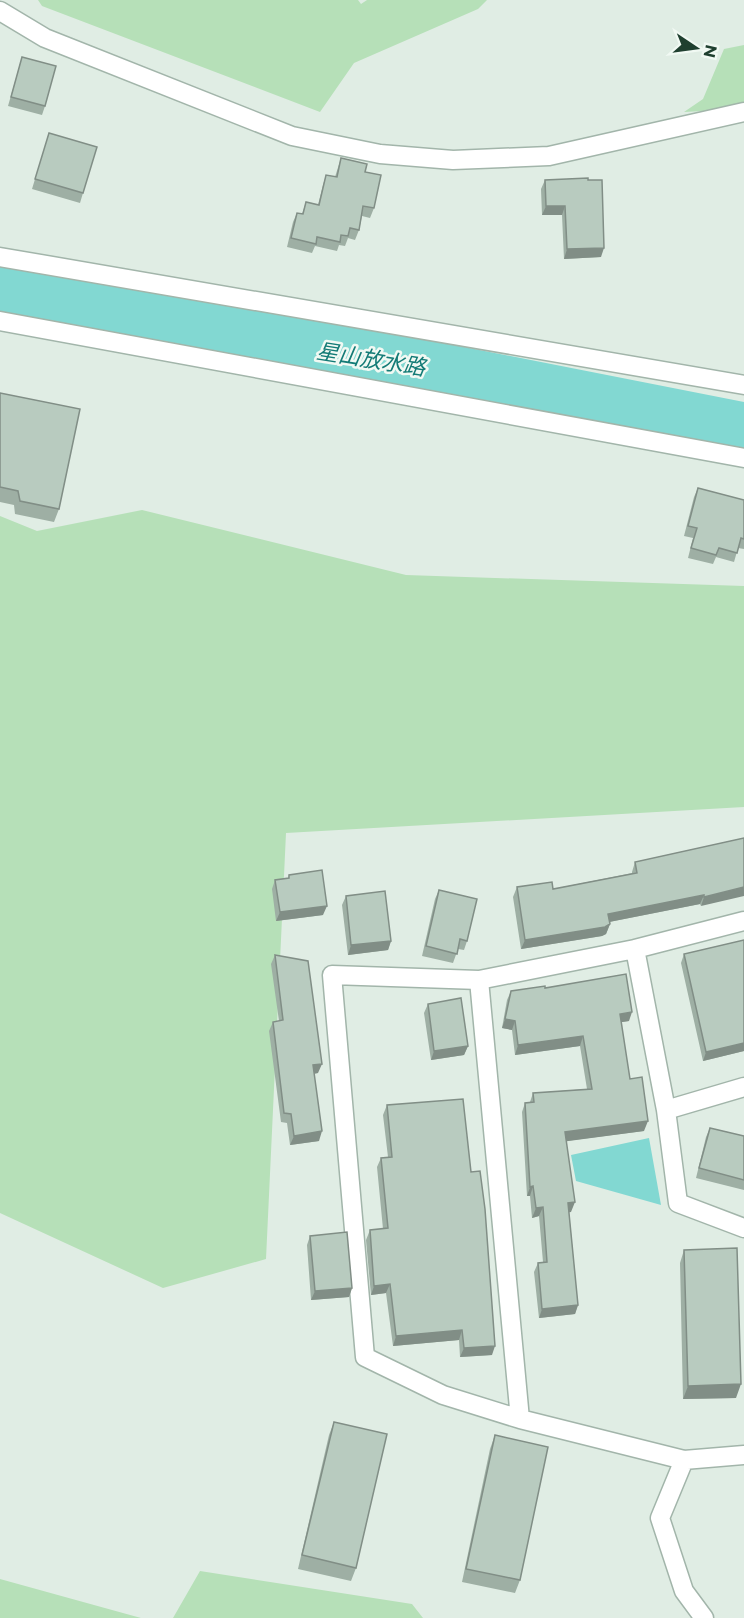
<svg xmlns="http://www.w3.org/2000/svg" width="744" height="1618" font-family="Montserrat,'Noto Sans JP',sans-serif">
<rect width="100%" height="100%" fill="#e0ede4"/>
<path fill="#b6e0b8" d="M 38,0 L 358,0 L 361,4 L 367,0 L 487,0 L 478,9 L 354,63 L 320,112 L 42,6 Z
M 744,45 L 744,109 L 684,112 L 703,99 L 724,49 Z
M 142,510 L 406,575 L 744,586 L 744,807 L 286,833 L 266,1259 L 163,1288 L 0,1213 L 0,516 L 37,531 Z
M 200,1571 L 412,1604 L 423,1618 L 173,1618 Z
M 0,1579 L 141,1618 L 0,1618 Z"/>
<path fill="#82d8d2" d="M 0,260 L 42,264 L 744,402 L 744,453 L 0,314 Z
M 649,1138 L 661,1205 L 576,1181 L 571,1155 Z"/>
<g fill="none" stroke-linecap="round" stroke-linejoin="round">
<defs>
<path id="street" d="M 0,11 L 45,38 L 292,136 L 380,154 L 453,160 L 549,156 L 744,112
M 0,257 L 744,385
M 0,321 L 744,458
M 635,949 L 744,921
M 479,980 L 520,1419
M 666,1110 L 744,1087
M 744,1228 L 678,1203 L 666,1110 L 635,949 L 479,980 L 332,975 L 365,1357 L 443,1395 L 520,1419 L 684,1460 L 744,1455
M 684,1460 L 660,1518 L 684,1591 L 704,1618"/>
</defs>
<use href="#street" stroke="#a2b5aa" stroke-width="21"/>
<use href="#street" stroke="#fff" stroke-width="18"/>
</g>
<path fill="#9eafa4" d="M 22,57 L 45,106 L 42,115 L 8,106 Z
M 49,133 L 83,193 L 80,203 L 32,189 Z
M 341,158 L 365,172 L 374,208 L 370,218 L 362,216 L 359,230 L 355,240 L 348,238 L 345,246 L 339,245 L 337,251 L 315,246 L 312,253 L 287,247 L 293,222 L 297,213 L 302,214 L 306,202 L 318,205 L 323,185 L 326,175 L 335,177 Z
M 588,178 L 601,257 L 564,259 L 562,215 L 542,215 L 541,189 L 545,180 Z
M 0,393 L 59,509 L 54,522 L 15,514 L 14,505 L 0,502 Z
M 698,488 L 744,500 L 744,549 L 738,548 L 734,562 L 716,557 L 713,564 L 688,558 L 693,538 L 684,536 L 694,497 Z
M 744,838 L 701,906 L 700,904 L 609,922 L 610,924 L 606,934 L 602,936 L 521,949 L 513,897 L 517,887 L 553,889 L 632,873 L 632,872 L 635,862 Z
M 289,875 L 323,915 L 276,921 L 272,889 L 275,880 L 288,878 Z
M 439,890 L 467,941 L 464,950 L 458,949 L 453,963 L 422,956 L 435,899 Z
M 346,896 L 391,941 L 388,950 L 348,955 L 342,905 Z
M 744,940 L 744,1051 L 703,1061 L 681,963 L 684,954 Z
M 275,955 L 318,1073 L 314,1074 L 319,1141 L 290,1145 L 287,1123 L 281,1122 L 269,1031 L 273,1022 L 279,1021 L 271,964 Z
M 545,988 L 629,1021 L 621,1022 L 630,1079 L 644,1131 L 566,1141 L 571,1212 L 569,1212 L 578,1305 L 575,1314 L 539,1318 L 534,1272 L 538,1263 L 543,1262 L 539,1216 L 532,1218 L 530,1196 L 527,1196 L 522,1112 L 525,1103 L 530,1102 L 533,1093 L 587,1089 L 580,1046 L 515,1055 L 512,1030 L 502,1028 L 507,1000 L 511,991 Z
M 428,1004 L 468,1046 L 464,1055 L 431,1060 L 424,1013 Z
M 387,1105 L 492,1355 L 460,1357 L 459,1340 L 393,1346 L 386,1293 L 371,1295 L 366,1240 L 370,1230 L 383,1229 L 377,1167 L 381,1158 L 388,1157 L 383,1115 Z
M 710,1128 L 744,1136 L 744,1190 L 696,1178 L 706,1137 Z
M 310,1236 L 352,1288 L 349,1297 L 311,1300 L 307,1245 Z
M 684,1250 L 736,1398 L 683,1399 L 680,1263 Z
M 334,1422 L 356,1568 L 351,1581 L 298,1569 L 329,1435 Z
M 495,1435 L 520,1580 L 515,1593 L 462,1582 L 490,1449 Z"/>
<path fill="#818e86" d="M 546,206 L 565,206 L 562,215 L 542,215 Z
M 604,248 L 601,257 L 564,259 L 567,249 Z
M 744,887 L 744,896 L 701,906 L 704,897 Z
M 704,895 L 700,904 L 604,923 L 608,914 Z
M 327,906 L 323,915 L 276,921 L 280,912 Z
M 610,924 L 606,934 L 602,936 L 521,949 L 525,940 Z
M 391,941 L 388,950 L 348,955 L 351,945 Z
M 632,1012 L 629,1021 L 616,1023 L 620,1014 Z
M 505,1019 L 515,1021 L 512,1030 L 502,1028 Z
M 583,1036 L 580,1046 L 515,1055 L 518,1045 Z
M 744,1043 L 744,1051 L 703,1061 L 706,1052 Z
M 468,1046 L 464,1055 L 431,1060 L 434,1051 Z
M 322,1064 L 318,1073 L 310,1074 L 313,1065 Z
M 648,1121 L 644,1131 L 561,1142 L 565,1132 Z
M 322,1131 L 319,1141 L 290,1145 L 294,1136 Z
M 533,1186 L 530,1196 L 527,1196 L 530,1187 Z
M 575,1202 L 571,1212 L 565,1213 L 568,1203 Z
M 543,1207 L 539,1216 L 532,1218 L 536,1208 Z
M 390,1284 L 386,1293 L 371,1295 L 374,1286 Z
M 352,1288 L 349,1297 L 311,1300 L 315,1291 Z
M 578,1305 L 575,1314 L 539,1318 L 542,1309 Z
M 462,1330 L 459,1340 L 393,1346 L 396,1336 Z
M 495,1346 L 492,1355 L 460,1357 L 464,1348 Z
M 741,1384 L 736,1398 L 683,1399 L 688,1386 Z"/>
<path fill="#b8cbbf" stroke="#818e86" stroke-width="1.5" d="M 22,57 L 56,66 L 45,106 L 11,97 Z
M 49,133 L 97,147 L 83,193 L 35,179 Z
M 341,158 L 367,164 L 365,172 L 381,175 L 374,208 L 363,206 L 359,230 L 350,228 L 348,236 L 341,235 L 340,242 L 317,237 L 316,244 L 291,238 L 297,213 L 303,214 L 306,202 L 319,205 L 326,175 L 337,177 Z
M 588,178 L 588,180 L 602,180 L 604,248 L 567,249 L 565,206 L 546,206 L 545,180 Z
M 0,393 L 80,409 L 59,509 L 20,501 L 18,491 L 0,487 Z
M 698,488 L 744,500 L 744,539 L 741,538 L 737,553 L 719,548 L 716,555 L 691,548 L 697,528 L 688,526 Z
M 744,838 L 744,887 L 704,897 L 704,895 L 608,914 L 610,924 L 605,927 L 525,940 L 517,887 L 552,882 L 553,889 L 637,873 L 635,862 Z
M 322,870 L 327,906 L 280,912 L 275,880 L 289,878 L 289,875 Z
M 439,890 L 477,899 L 467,941 L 460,939 L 457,954 L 426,946 Z
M 385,891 L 391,941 L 351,945 L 346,896 Z
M 744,940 L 744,1043 L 706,1052 L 684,954 Z
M 275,955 L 308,961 L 322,1064 L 313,1065 L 322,1131 L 294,1136 L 291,1114 L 284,1113 L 273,1022 L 283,1020 Z
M 626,974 L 632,1012 L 620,1014 L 630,1079 L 642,1077 L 648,1121 L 565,1132 L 575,1202 L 568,1203 L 578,1305 L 542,1309 L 538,1263 L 547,1262 L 543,1207 L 536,1208 L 533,1186 L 530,1187 L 525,1103 L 534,1102 L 533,1093 L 592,1089 L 583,1036 L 518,1045 L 515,1021 L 505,1019 L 511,991 L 545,986 L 545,988 Z
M 461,998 L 468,1046 L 434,1051 L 428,1004 Z
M 463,1099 L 471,1172 L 480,1171 L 485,1209 L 495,1346 L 464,1348 L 462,1330 L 396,1336 L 390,1284 L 374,1286 L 370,1230 L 388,1228 L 381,1158 L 392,1157 L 387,1105 Z
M 710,1128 L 744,1136 L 744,1180 L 699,1168 Z
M 347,1232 L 352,1288 L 315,1291 L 310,1236 Z
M 737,1248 L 741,1384 L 688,1386 L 684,1250 Z
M 334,1422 L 387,1434 L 356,1568 L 302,1555 Z
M 495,1435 L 548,1447 L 520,1580 L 466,1569 Z"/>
<g text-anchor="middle" stroke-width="5" stroke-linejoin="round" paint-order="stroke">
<g font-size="22" font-style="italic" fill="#137b76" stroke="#f1f9f3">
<text transform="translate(371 359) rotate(9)" y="8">星山放水路</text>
</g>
</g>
<g transform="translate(696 48) rotate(103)" stroke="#f1f9f3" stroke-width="4.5" paint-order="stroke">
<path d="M0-4.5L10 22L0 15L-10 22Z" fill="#1f3f2f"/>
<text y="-9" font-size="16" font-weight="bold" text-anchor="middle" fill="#1f3f2f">N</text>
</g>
</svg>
